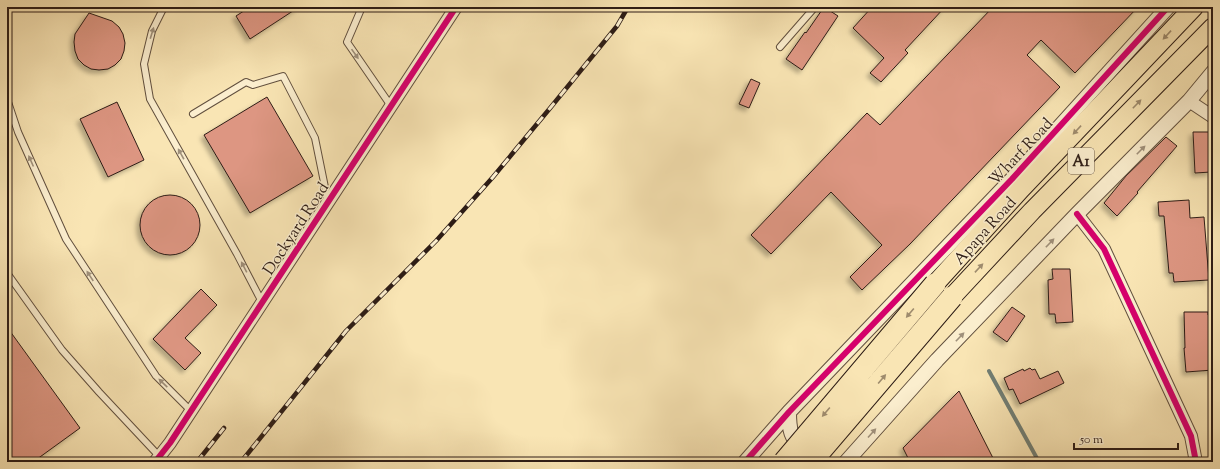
<svg xmlns="http://www.w3.org/2000/svg" width="1220" height="469" font-family="'Sorts Mill Goudy',serif">
<defs>
<filter id="shadow"><feDropShadow dx="-3.5" dy="3.5" stdDeviation="2" flood-color="#0004"/></filter>
</defs>
<rect width="100%" height="100%" fill="#f9e5b4"/>
<filter id="stains"><feTurbulence type="fractalNoise" baseFrequency=".005" numOctaves="4"/><feColorMatrix values="0 0 0 0 .2 0 0 0 0 .09 0 0 0 0 .02 0 0 0 .5 -.17"/></filter>
<radialGradient id="worn" r=".72"><stop offset=".6" stop-color="#630" stop-opacity="0"/><stop offset="1" stop-color="#630" stop-opacity=".3"/></radialGradient>
<g fill="none" stroke-linecap="round" stroke-linejoin="round">
<path stroke="#717e74" stroke-width="4" d="M 989,371 L 1039,462"/>
</g>
<path fill="#dd9682" stroke="#2e1d16" filter="url(#shadow)" d="M 250,7 L 299,7 L 250,39 L 236,16 Z
M 824,7 L 838,16 L 802,70 L 786,59 L 805,32 L 806,33 Z
M 872,7 L 945,7 L 905,50 L 908,53 L 881,82 L 870,73 L 884,58 L 853,28 Z
M 993,7 L 1138,7 L 1075,73 L 1041,40 L 1027,55 L 1060,87 L 910,244 L 862,290 L 850,277 L 882,245 L 831,192 L 771,254 L 751,235 L 867,113 L 880,125 Z
M 89,13 L 112,21 L 119,27 L 123,34 L 125,43 L 124,51 L 121,59 L 115,65 L 108,69 L 99,70 L 91,69 L 84,65 L 78,59 L 75,51 L 74,42 L 75,34 Z
M 751,79 L 760,83 L 749,108 L 739,104 Z
M 267,97 L 313,176 L 250,213 L 204,135 Z
M 117,102 L 144,160 L 108,177 L 80,119 Z
M 1193,132 L 1210,132 L 1211,172 L 1195,173 Z
M 1166,137 L 1177,146 L 1137,192 L 1138,193 L 1117,216 L 1104,203 L 1126,176 Z
M140 225a30 30 0 1 1 60 0a30 30 0 1 1-60 0Z
M 1189,200 L 1190,218 L 1204,217 L 1209,280 L 1174,282 L 1173,273 L 1169,273 L 1164,216 L 1159,216 L 1158,202 Z
M 1052,269 L 1070,269 L 1073,322 L 1056,323 L 1055,314 L 1049,314 L 1048,280 L 1053,279 Z
M 201,289 L 217,305 L 185,338 L 201,353 L 185,370 L 153,339 Z
M 1012,307 L 1025,316 L 1007,342 L 993,332 Z
M 1184,312 L 1208,312 L 1208,315 L 1213,314 L 1213,370 L 1186,372 L 1184,348 L 1185,348 Z
M 7,327 L 80,428 L 33,462 L 7,462 Z
M 1030,368 L 1032,370 L 1035,369 L 1040,379 L 1058,371 L 1064,383 L 1020,404 L 1013,389 L 1009,390 L 1004,378 L 1023,369 L 1024,371 Z
M 959,391 L 995,462 L 910,462 L 903,448 Z"/>
<g fill="none" stroke-linecap="round" stroke-linejoin="round">
<defs>
<path id="service" d="M 164,7 L 152,31 L 144,64 L 150,99 L 237,254 L 262,302
M 362,7 L 347,42 L 391,106
M 780,47 L 815,7
M 7,99 L 18,132 L 66,239 L 156,376 L 191,411
M 193,114 L 246,82 L 253,85 L 283,76 L 315,138 L 328,202
M 7,273 L 62,350 L 99,392 L 159,456"/>
<path id="minor" d="M 1189,101 L 1213,117
M 1077,214 L 1104,249 L 1191,436 L 1196,462
M 155,462 L 170,443 L 456,7"/>
<path id="tertiary" d="M 789,412 C 789,431 791,437 803,451
M 745,462 L 789,412 L 1012,179 L 1168,7
M 846,462 L 937,360 L 1077,214 L 1189,101 L 1213,72"/>
<path id="primary" d="M 935,284 L 1022,188 L 1194,7
M 952,297 L 1032,211 L 1213,27"/>
</defs>
<use href="#service" stroke="#614f3e" stroke-width="8"/>
<use href="#minor" stroke="#614f3e" stroke-width="14"/>
<use href="#tertiary" stroke="#614f3e" stroke-width="16"/>
<use href="#primary" stroke="#2e1d16" stroke-width="20"/>
<use href="#service" stroke="#fbeece" stroke-width="6"/>
<use href="#minor" stroke="#fbeece" stroke-width="12"/>
<use href="#tertiary" stroke="#fbeece" stroke-width="14"/>
<use href="#primary" stroke="#f9e5b4" stroke-width="18"/>
<defs>
<path id="rail" d="M 197,462 L 224,428
M 241,462 L 346,331 L 436,241 L 493,177 L 551,107 L 617,26 L 628,7"/>
</defs>
<use href="#rail" stroke="#2e1d16" stroke-width="4.5"/>
<use href="#rail" stroke="#fbeece" stroke-width="3" stroke-dasharray="9" stroke-linecap="butt"/>
<defs>
<path id="motorway-bridge" d="M 784,462 L 935,284
M 811,462 L 952,297"/>
</defs>
<use href="#motorway-bridge" stroke="#2e1d16" stroke-width="23" stroke-linecap="butt"/>
<use href="#motorway-bridge" stroke="#f9e5b4" stroke-width="21"/>
<defs>
<path id="cycleway" d="M 1077,214 L 1104,249 L 1191,436 L 1196,462
M 155,462 L 170,443 L 456,7
M 745,462 L 789,412 L 1012,179 L 1168,7"/>
</defs>
<use href="#cycleway" stroke="#fbeece" stroke-width="8"/>
<use href="#cycleway" stroke="#d6006c" stroke-width="6"/>
</g>
<defs><path id="oneway-solid" d="M-6-.8H1V-3.2L6.5 0L1 3.2V.8H-6Z"/></defs>
<g fill="#9f907b">
<use href="#oneway-solid" transform="translate(152 33) rotate(-73)"/>
<use href="#oneway-solid" transform="translate(355 54) rotate(55)"/>
<use href="#oneway-solid" transform="translate(1141 150) rotate(-45)"/>
<use href="#oneway-solid" transform="translate(181 154) rotate(-119)"/>
<use href="#oneway-solid" transform="translate(31 161) rotate(-114)"/>
<use href="#oneway-solid" transform="translate(1050 243) rotate(-46)"/>
<use href="#oneway-solid" transform="translate(244 267) rotate(-118)"/>
<use href="#oneway-solid" transform="translate(90 276) rotate(-123)"/>
<use href="#oneway-solid" transform="translate(960 337) rotate(-46)"/>
<use href="#oneway-solid" transform="translate(163 383) rotate(-136)"/>
<use href="#oneway-solid" transform="translate(872 433) rotate(-48)"/>
</g>
<g fill="#9e8b6d">
<use href="#oneway-solid" transform="translate(1167 35) rotate(133)"/>
<use href="#oneway-solid" transform="translate(1137 104) rotate(-46)"/>
<use href="#oneway-solid" transform="translate(1077 130) rotate(133)"/>
<use href="#oneway-solid" transform="translate(979 268) rotate(-47)"/>
<use href="#oneway-solid" transform="translate(910 313) rotate(130)"/>
<use href="#oneway-solid" transform="translate(882 379) rotate(-50)"/>
<use href="#oneway-solid" transform="translate(826 412) rotate(130)"/>
</g>
<g text-anchor="middle" stroke-width="3" stroke-linejoin="round" paint-order="stroke">
<rect fill="#fbeece" stroke="#6c5c4d" stroke-width="1" x="1068" y="148" width="26" height="26" rx="3"/>
<g font-size="15" font-weight="bold" fill="#2e1d16">
<text x="1081" y="166">A1</text>
</g>
<g font-size="16" fill="#2e1d16" stroke="#fbeece">
<text transform="translate(1020 151) rotate(-47)" y="6">Wharf Road</text>
<text transform="translate(295 228) rotate(-57)" y="6">Dockyard Road</text>
<text transform="translate(984 230) rotate(-48)" y="6">Apapa Road</text>
</g>
</g>
<rect width="1220" height="469" fill="none" stroke="#f9e5b4" stroke-width="24"/>
<rect x="8" y="8" width="1204" height="453" fill="none" stroke="#2e1d16" stroke-width="2"/>
<rect x="12" y="12" width="1196" height="445" fill="none" stroke="#2e1d16"/>
<path d="M1074 443v6h104v-6" fill="none" stroke="#2e1d16" stroke-width="2"/>
<text x="1080" y="443" font-size="12" fill="#2e1d16" stroke="#fbeece" stroke-width="3" paint-order="stroke">50 m</text>
<rect width="100%" height="100%" filter="url(#stains)"/>
<rect width="100%" height="100%" fill="url(#worn)"/>
</svg>
